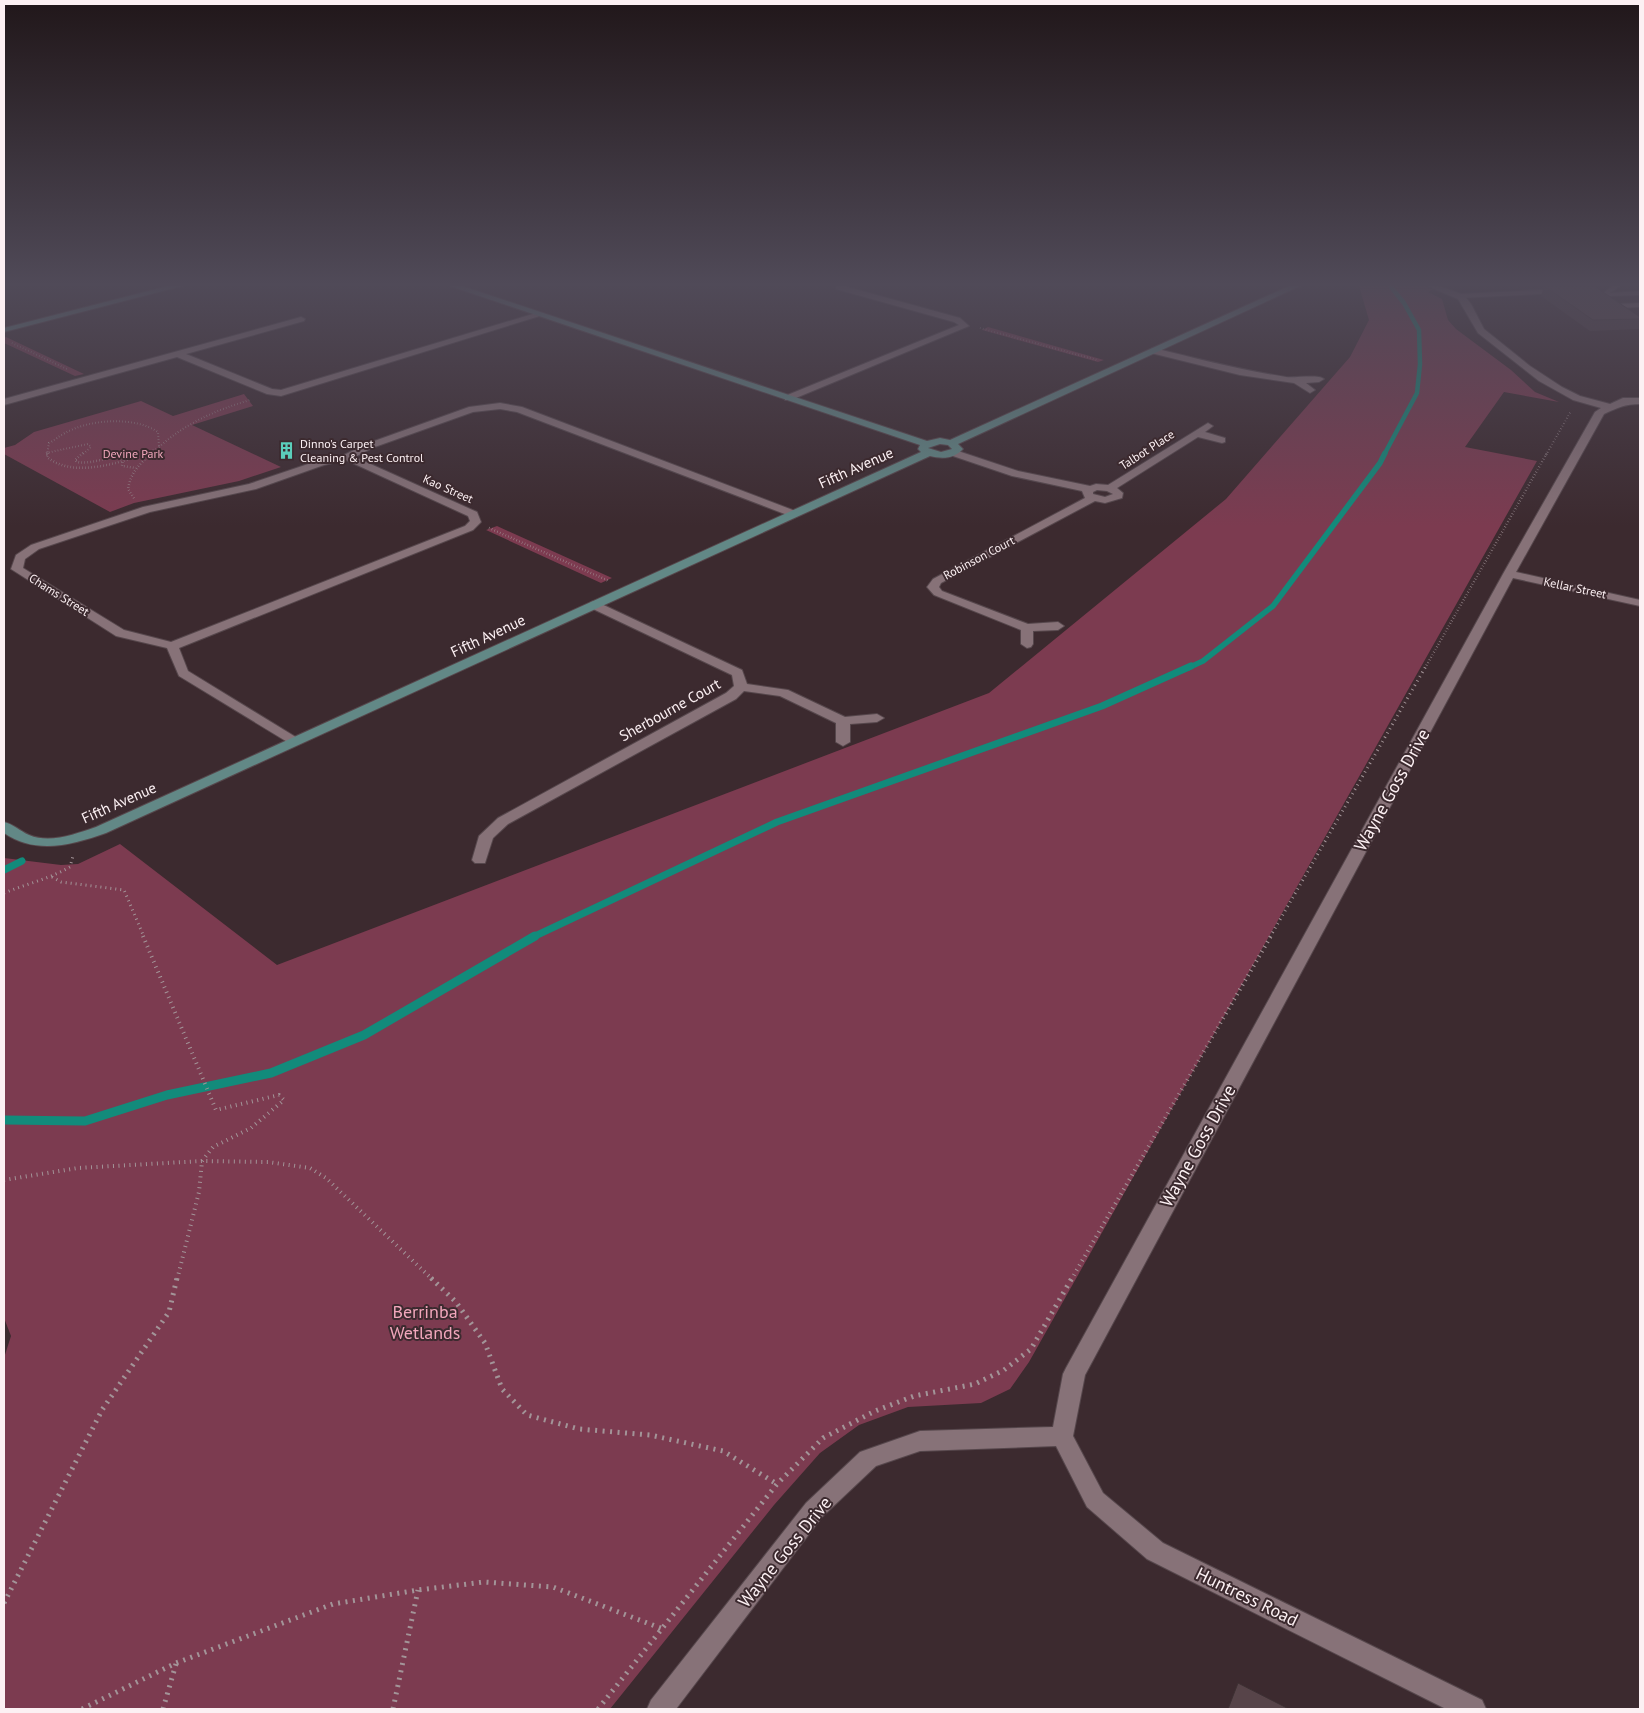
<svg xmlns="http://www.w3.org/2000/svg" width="1644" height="1713" font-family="'PT Sans',sans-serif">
<rect width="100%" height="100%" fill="#3c2a2f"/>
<path fill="#7c3b50" d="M 1359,286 L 1439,286 L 1428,292 L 1442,299 L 1448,320 L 1456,329 L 1511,370 L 1535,392 L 1559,402 L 1504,392 L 1465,447 L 1537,461 L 1029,1362 L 1010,1389 L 981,1403 L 908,1407 L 859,1425 L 820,1453 L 774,1505 L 610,1709 L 4,1709 L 4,1358 L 11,1336 L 4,1318 L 4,858 L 61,865 L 78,864 L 120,844 L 277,965 L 989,693 L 1226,499 L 1350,357 L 1369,320 Z
M 988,327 L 1104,360 L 1098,362 L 982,330 Z
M 6,337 L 84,374 L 75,376 L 4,343 L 4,338 Z
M 244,394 L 253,406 L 192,425 L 281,467 L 239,481 L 134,503 L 110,512 L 4,454 L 4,448 L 15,445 L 34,432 L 141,401 L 173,416 Z
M 497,526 L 612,578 L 601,583 L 486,530 Z"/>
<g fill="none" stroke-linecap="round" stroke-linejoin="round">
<path stroke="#128b7b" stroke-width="4.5" d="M 1384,455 L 1417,393 L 1420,364 L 1419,330 L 1404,303 L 1391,287"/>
<path stroke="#128b7b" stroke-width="5.5" d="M 1188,668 L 1203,661 L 1273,606 L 1380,463 L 1385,453"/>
<path stroke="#128b7b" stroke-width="7" d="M 4,870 L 22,861
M 533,937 L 777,822 L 1102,706 L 1191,666"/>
<path stroke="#128b7b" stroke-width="9" d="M 4,1120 L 85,1121 L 167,1095 L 271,1073 L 364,1035 L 535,936"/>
<defs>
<path id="lane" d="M 1571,286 L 1579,286 L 1562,293 L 1459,298 L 1456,296 L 1459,294 L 1561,289 Z
M 1613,286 L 1620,286 L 1610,293 L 1640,291 L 1640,295 L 1608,296 L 1614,301 L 1609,302 L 1600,295 Z
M 1640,303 L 1640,307 L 1618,308 L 1615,306 L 1618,304 Z"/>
<path id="street" d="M 836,286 L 844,286 L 960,318 L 969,326 L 791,400 L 785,400 L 785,396 L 959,325 L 954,322 L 836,289 Z
M 1427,286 L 1442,287 L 1464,295 L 1471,304 L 1484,329 L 1530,366 L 1562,387 L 1580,396 L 1610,404 L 1623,398 L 1640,398 L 1640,404 C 1625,404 1617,408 1604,414 L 1516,572 L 1640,600 L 1640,606 L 1513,578 L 1085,1375 L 1073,1436 L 1103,1493 L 1163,1543 L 1482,1700 L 1486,1709 L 1446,1709 L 1147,1559 L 1087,1507 L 1056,1446 L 920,1451 L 876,1466 L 822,1517 L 676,1709 L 647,1709 L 651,1700 L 806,1503 L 860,1452 L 920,1431 L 1053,1427 L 1063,1374 L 1066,1368 L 1503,574 L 1595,412 L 1601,408 L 1573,400 L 1539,381 L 1478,333 L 1458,299 Z
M 536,313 L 543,315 L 281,396 L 267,394 L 177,357 L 4,405 L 4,399 L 301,317 L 305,319 L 304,321 L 186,354 L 272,389 L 281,390 Z
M 1154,348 C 1198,359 1241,370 1286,377 C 1296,378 1318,374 1324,379 L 1319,382 L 1306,383 L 1315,390 L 1310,393 L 1294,383 L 1240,375 L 1151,353 L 1151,349 Z
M 500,403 L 522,407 L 798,512 L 799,514 L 794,517 L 790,516 L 517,412 L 500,409 L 473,412 L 372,448 L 355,457 L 477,512 L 481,522 L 473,530 L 179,648 L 188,671 L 299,739 L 301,742 L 294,746 L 179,676 L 167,648 L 116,636 L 11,569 L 16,555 L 31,545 L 143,507 L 249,484 L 317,461 L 344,455 L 366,444 L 469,407 ZM 346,460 L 468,516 L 470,521 L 465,526 L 171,642 L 124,630 L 23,568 L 25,559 L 39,549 L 150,512 L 256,489 L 324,465 Z
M 1208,423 L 1213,426 L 1205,432 L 1225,438 L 1225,442 L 1222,443 L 1198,437 L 1117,488 L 1123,493 L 1122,498 L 1105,503 L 1095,501 L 941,583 L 939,587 L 942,591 L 1028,624 L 1058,622 L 1064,626 L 1058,630 L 1033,631 L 1033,644 L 1031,647 L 1027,648 L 1021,644 L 1021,630 L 934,595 L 927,587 L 933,579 L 1085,498 L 1082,491 L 1012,476 L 950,455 L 950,451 L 958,451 L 1018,471 L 1090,486 L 1096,484 L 1108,485 ZM 1097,490 L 1107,491 L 1113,494 L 1105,497 L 1093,494 L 1093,492 Z
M 595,601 L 742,670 L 747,684 L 788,690 L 845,717 L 877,714 L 884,718 L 877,722 L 850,724 L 850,742 L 843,746 L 836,742 L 836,723 L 780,696 L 744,691 L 736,699 L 508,824 L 493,838 L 485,863 L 475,863 L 472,860 L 479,836 L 498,818 L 726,693 L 734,686 L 732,675 L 591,608 L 589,605 L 591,602 Z"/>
<path id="secondary" d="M 168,286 L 182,286 L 4,332 L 4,328 Z
M 450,286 L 462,286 L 927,441 L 940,438 L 950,440 L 1289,286 L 1300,286 L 958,444 L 963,449 C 954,459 942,459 930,456 L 106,833 C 72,845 36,855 4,833 L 4,822 C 13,824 20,831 29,835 C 50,844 75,834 96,827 L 921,452 L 918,449 L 920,445 ZM 940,444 L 948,445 L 952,449 L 941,452 L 928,448 Z"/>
</defs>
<use href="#lane" stroke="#56474c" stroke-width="2"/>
<use href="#street" stroke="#56474c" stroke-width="2"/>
<use href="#secondary" stroke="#56474c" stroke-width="2"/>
<path stroke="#a39498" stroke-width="2" stroke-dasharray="0.5 2.5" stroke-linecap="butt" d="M 980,328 L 1097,360
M 12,343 L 67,369
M 159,447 C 186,423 216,410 250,400
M 46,453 L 88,444 L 91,447 L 82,455
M 47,455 L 49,443 C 55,440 59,436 65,433 C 90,419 134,416 158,432 L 159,446
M 142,455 L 156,449
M 150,455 L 154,451
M 1546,455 L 1571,411"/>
<path stroke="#a39498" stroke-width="2.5" stroke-dasharray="0.5 2.5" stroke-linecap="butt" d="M 48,453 L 47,457 C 72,478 118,464 145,453
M 83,453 L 75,460 L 77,462 C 93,465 107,455 123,459 L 122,466 L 136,468
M 134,498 L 128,489 C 131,472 139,465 151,453
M 489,528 L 609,581
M 1425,668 L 1547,453"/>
<path stroke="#a39498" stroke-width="3" stroke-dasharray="1 4" stroke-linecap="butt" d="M 52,877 L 61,882 L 124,890 L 144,937
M 4,893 C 26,884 49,879 70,867 L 73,856
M 1270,937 L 1426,666"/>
<path stroke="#a39498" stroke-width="4" stroke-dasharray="1 4.5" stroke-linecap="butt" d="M 143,936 L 216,1110 L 279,1095 L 284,1100 L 251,1128 L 213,1147 L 202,1161 L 199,1192 L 177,1280
M 4,1180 L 78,1168 L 202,1161 L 268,1162 L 310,1168 L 326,1178 L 433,1280
M 1071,1280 L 1271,936"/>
<path stroke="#a39498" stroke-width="5" stroke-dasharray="2 5.5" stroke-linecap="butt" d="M 431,1278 L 456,1302 L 485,1343 L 502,1389 L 527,1415 L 579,1429 L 650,1435 L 723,1451 L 777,1484
M 4,1603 L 102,1410 L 169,1312 L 177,1278
M 82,1709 L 176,1663 L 333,1604 L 418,1590 L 484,1582 L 553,1587 L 663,1629
M 163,1709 L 176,1664
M 393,1709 L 418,1590
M 598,1709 L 777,1484 L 823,1438 L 875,1411 L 914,1396 L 975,1384 L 1004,1370 L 1031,1349 L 1072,1278"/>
<use href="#lane" fill="#877278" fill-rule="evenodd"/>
<use href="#street" fill="#877278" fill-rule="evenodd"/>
<use href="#secondary" fill="#628886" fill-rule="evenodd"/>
</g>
<path fill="#4b3a3f" d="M 1544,286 L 1640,317 L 1640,329 L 1590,331 L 1541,296 Z"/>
<path fill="#574449" stroke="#3d3033" d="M 1544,286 L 1594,286 L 1640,317 L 1640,319 L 1593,320 Z
M 1238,1683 L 1289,1709 L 1228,1709 Z"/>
<linearGradient id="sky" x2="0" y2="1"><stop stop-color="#21171a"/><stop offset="0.54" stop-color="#504a58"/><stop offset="1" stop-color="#504a58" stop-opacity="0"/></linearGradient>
<rect width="1644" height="526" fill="url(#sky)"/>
<defs>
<symbol id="building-bare" viewBox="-9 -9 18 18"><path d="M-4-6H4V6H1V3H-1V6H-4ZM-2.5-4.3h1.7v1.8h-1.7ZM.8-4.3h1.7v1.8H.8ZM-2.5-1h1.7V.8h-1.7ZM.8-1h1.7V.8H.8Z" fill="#5bcebb" stroke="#3c2a2f" stroke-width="2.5" paint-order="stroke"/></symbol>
</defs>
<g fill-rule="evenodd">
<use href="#building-bare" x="274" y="438" width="25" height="25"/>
</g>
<g text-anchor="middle" stroke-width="4" stroke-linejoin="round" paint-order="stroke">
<g font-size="12" fill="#fcf0f3" stroke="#3c2a2f" text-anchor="start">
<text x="300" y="448">Dinno's Carpet<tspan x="300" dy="14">Cleaning &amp; Pest Control</tspan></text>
</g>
<g font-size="12" fill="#fcf0f3" stroke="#3c2a2f">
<text transform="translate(1147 450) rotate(-33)" y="4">Talbot Place</text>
<text transform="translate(448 489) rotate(24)" y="4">Kao Street</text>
<text transform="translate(979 558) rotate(-28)" y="4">Robinson Court</text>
<text transform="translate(1575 588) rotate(12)" y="4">Kellar Street</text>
<text transform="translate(59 595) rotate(32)" y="4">Chams Street</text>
</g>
<g font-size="12" fill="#f2a7bc" stroke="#3c2a2f">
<text x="133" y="458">Devine Park</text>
</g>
<g font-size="15" fill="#fcf0f3" stroke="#3c2a2f">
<text transform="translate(856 468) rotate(-24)" y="5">Fifth Avenue</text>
<text transform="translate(488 636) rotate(-25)" y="5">Fifth Avenue</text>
<text transform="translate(670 710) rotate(-29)" y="5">Sherbourne Court</text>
<text transform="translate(119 803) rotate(-24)" y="5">Fifth Avenue</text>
</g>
<g font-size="18" fill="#fcf0f3" stroke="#3c2a2f">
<text transform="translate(1392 790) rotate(-61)" y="6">Wayne Goss Drive</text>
<text transform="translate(1198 1146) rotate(-61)" y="6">Wayne Goss Drive</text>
<text transform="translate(785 1552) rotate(-51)" y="6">Wayne Goss Drive</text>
<text transform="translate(1247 1597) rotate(26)" y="6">Huntress Road</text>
</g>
<g font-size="18" fill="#f2a7bc" stroke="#3c2a2f">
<text x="425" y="1318">Berrinba<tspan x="425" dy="21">Wetlands</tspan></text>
</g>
</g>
<rect width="1644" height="1713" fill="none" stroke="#fcf0f3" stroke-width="10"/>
</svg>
